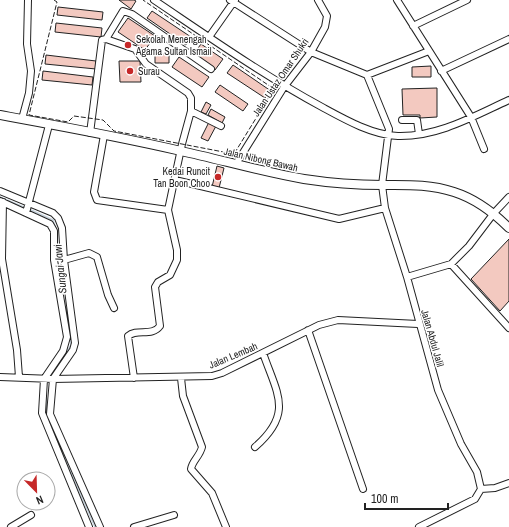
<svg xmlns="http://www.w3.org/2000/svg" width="509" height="527" font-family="'Archivo Narrow',sans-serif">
<rect width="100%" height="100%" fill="#fff"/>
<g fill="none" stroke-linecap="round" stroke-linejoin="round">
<path stroke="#c7d3dd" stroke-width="1.5" d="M 0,197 L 26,208
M 29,209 L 53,220 L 57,231
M 57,235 L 57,261 L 71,345 L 57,368
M 46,389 L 46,412 L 49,423
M 55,437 L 95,527"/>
</g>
<path fill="#f3c9c0" stroke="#222" d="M 119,0 L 134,0 L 136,1 L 131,9 Z
M 58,7 L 103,12 L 102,20 L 57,15 Z
M 152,11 L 191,37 L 186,45 L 147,18 Z
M 128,18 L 155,36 L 145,50 L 118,32 Z
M 56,23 L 102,28 L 101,37 L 55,32 Z
M 201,44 L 223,59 L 215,70 L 193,55 Z
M 155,54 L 169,54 L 169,63 L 155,63 Z
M 46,55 L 96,61 L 96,69 L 45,64 Z
M 179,57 L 209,77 L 202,87 L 172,67 Z
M 119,61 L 140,61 L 141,82 L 120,82 Z
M 233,65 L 271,91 L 265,98 L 227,73 Z
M 431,66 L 431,77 L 412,77 L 412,67 Z
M 43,71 L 93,77 L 92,85 L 42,80 Z
M 220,85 L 248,104 L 243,111 L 215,92 Z
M 437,88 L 437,117 L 420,118 L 420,115 L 403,115 L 402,89 Z
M 206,102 L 211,105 L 206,114 L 201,112 Z
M 211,109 L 225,117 L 222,123 L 208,115 Z
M 209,122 L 216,126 L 208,141 L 201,138 Z
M 217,166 L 224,168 L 219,188 L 212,187 Z
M 509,239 L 509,301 L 500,311 L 471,279 Z"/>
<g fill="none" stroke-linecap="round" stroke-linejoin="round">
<defs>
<path id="minor" d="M 154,0 C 209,37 263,75 322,107 C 344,119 372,135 398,136 C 438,137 474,116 509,100
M 230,0 L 311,52 L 367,75 L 429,51
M 397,0 L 471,117 L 484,149
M 413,26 L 467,0
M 209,37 L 235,0
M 106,39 L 123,11 L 132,14 L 211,69
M 441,71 L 509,39
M 367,75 L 389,129 L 382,185 L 385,208 L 407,277 L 438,390 L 461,444 L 477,472 L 481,489 L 475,499 L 419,527
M 191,111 L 221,126
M 22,119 L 29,93 L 31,71 L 27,44 L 28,0
M 402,120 L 417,120 L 419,134
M 90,133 L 102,40 L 106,39 L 135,49 L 146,64 L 188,93 L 191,98 L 191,111 L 182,144 L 168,210 L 177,250 L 177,260 L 170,275 L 158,282 L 155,287 L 160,326 C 152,337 137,328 128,336 L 134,378
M 104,135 L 94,192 L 97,200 L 168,210
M 236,164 L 284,87 L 311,52 L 325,27 L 327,16 L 318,0
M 175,180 L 339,219 L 385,208
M 0,191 L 53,213 L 58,218 L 62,228 L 64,260 L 75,343 L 73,350 L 53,379 L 50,414 L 100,527
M 0,201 L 50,224 L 54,231 L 54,260 L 67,337 L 63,351 L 44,379 L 42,413 L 89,527
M 3,202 L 2,259 L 17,350 L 19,377
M 26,213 L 49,125
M 64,260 L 89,253 L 97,257 L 108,295 L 114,308
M 451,264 L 509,328
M 407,277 L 451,264 L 469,246 L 494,213 L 509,197
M 308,330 L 363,489
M 0,377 L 53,379 L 212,376 L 222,373 L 319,325 L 338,320 L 418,324
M 181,378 L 183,396 L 202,447 C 200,456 192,461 191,469 L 212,493 L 226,527
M 255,447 C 294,413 277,394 263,353
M 481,489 L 495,488 L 509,483
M 11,527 L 31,515
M 134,527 L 174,515"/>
<path id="major" d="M 0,115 C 60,126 121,137 181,151 C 222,160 263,172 304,179 C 330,183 356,185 383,185 C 407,185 430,184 454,192 C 476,199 493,212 509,228"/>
</defs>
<use href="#minor" stroke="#222" stroke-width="8"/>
<use href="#major" stroke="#222" stroke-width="10"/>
<use href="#minor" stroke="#fff" stroke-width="6"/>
<use href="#major" stroke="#fff" stroke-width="8"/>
<path stroke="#222" stroke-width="1" stroke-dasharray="5 2" stroke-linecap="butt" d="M 54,0 L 57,2 L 29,115 L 68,122 L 74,116 L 103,120 L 114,131 L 234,154 L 274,89 L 143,0"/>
</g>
<g fill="#c62828" stroke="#fff" stroke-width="1.5">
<circle cx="128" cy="45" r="4"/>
<circle cx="130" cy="71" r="4"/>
<circle cx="218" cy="177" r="4"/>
</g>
<g text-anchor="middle" stroke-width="3" stroke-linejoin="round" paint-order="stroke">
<g font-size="10" fill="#222" stroke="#fff" text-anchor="start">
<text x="136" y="43">Sekolah Menengah<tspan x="136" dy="12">Agama Sultan Ismail</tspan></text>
<text x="138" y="75">Surau</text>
<text x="210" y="175" text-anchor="end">Kedai Runcit<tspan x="210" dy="12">Tan Boon Choo</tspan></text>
</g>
<g font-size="10" fill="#222" stroke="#fff">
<text transform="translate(280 77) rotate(-56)" y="4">Jalan Ustaz Omar Shukri</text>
<text transform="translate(261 159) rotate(13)" y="4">Jalan Nibong Bawah</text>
<text transform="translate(433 338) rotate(74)" y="4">Jalan Abdul Jalil</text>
<text transform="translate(233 355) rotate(-23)" y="4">Jalan Lembah</text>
</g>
<g font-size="11" font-style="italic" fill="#222" stroke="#fff">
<text transform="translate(60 269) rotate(-96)" y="4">Sungai Jawi</text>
</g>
</g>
<g transform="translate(36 491) rotate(157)"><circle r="19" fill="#ffffff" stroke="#a7a7a7"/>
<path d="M0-3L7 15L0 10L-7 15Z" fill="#c62828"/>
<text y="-6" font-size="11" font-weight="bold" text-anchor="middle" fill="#222222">N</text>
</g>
<path d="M365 503v6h83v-6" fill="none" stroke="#222222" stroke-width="2"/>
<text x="371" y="503" font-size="12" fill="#222222" stroke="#ffffff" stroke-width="3" paint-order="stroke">100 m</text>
</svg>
